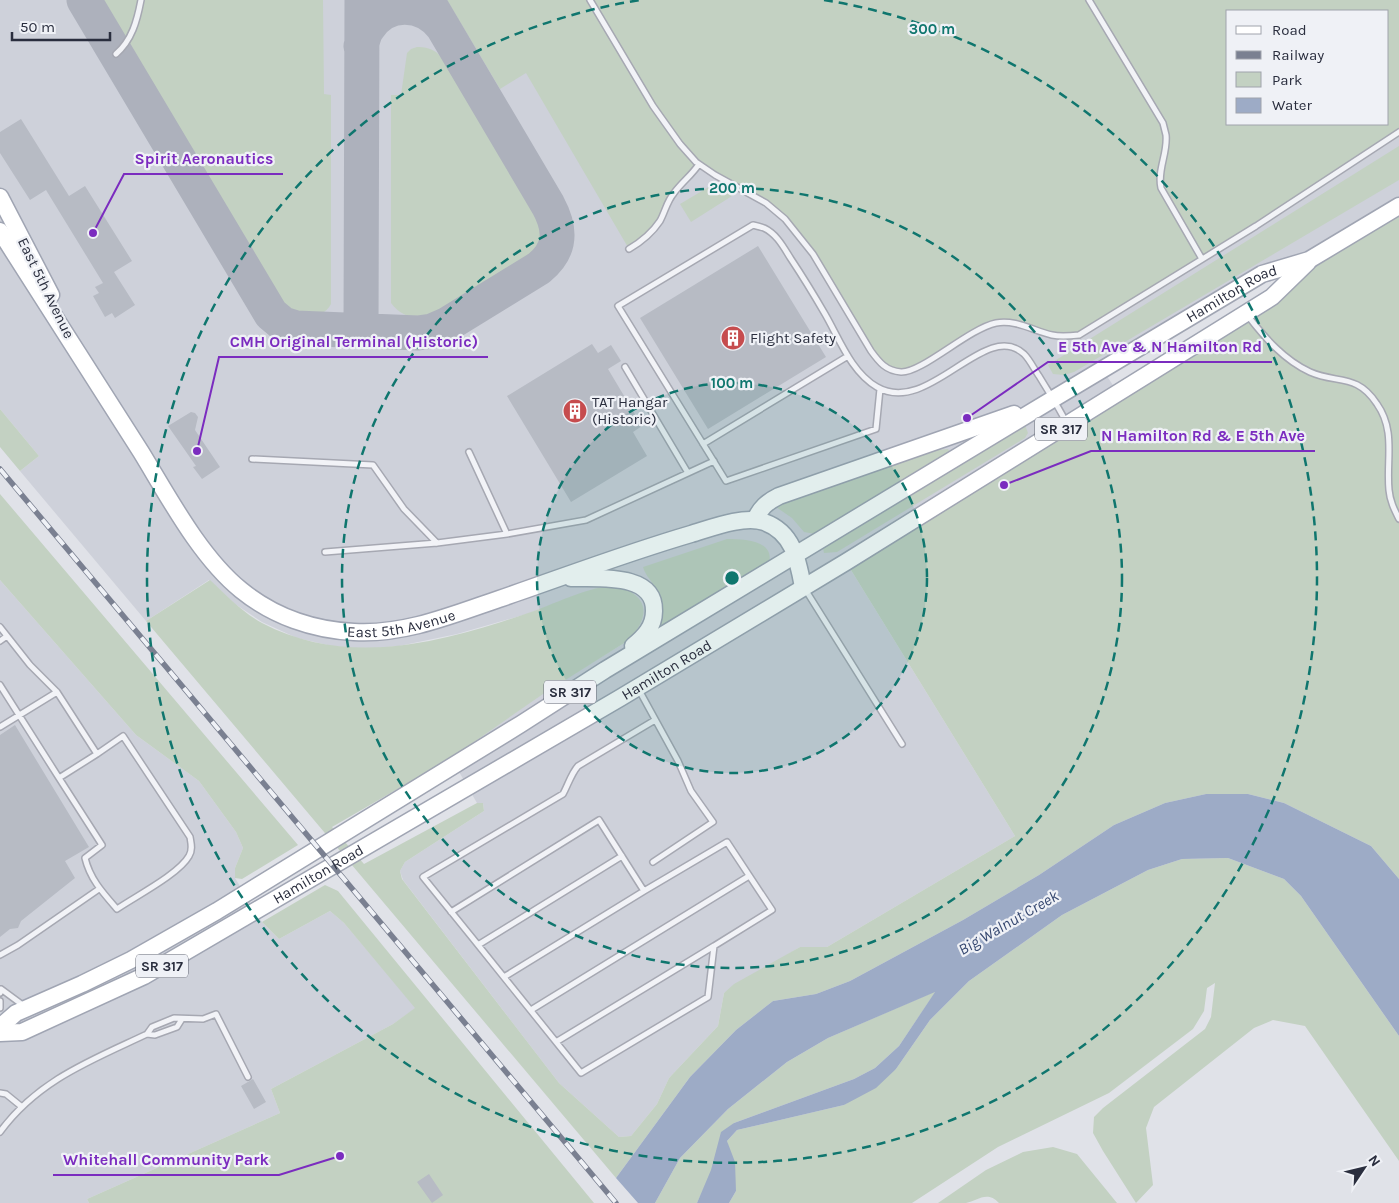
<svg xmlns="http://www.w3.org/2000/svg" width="1399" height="1203" font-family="Karla,sans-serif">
<rect width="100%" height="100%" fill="#e0e2e8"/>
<path fill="#ced1da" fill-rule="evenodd" d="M 0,0 L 1399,0 L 1399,206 L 1262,274 L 1103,370 L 1118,393 L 846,562 L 1015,836 L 827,947 L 800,947 L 724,993 L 718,1026 L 669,1078 L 657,1104 L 631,1136 L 619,1137 L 559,1083 L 403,880 L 400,871 L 405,862 L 484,811 L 483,803 L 477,803 L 451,758 L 543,693 L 629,640 L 586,592 L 527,614 L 457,634 L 399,646 L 363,649 L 332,646 L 297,638 L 262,622 L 235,604 L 209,580 L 146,621 L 20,471 L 39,456 L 0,409 ZM 1228,11 L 1388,11 L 1388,124 L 1228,124 Z
M 0,580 L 136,735 L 199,781 L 236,832 L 243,848 L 235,868 L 235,878 L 262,922 L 279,939 L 330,911 L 344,923 L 416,1008 L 393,1024 L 271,1089 L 280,1113 L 87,1199 L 89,1203 L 0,1203 Z"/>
<path fill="#c3d1c2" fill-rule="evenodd" d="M 95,0 L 323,0 L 324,94 L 331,95 L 331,304 C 324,318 303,320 289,314 C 284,311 281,307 277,302 Z
M 447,0 L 1399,0 L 1399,132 L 1325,182 L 1079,335 C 1052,338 1026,324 999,323 C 978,323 941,354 921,365 C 916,368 909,370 903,372 L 880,364 L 813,254 L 785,219 L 766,203 L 700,164 L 674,193 L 653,230 L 629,249 L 526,73 L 500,89 ZM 1228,11 L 1388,11 L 1388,124 L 1228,124 Z
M 417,47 C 424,47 430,48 436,52 C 448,62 462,92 471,106 L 473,105 L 543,222 C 547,233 548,241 540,250 C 517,264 493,279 470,293 C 457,301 443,311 429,316 C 414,321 400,315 391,303 L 391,95 L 401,95 L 407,53 L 411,49 Z
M 1399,146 L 1399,180 L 1074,372 L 1064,375 L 1053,374 L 1048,365 Z
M 712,185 L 732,196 L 691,222 L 680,204 Z
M 1399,206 L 1399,879 L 1371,846 L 1284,803 L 1248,794 L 1206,794 L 1165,803 L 1114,825 L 1039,875 L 963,920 L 850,981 L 816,994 L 773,1001 L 736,1030 L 690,1077 L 616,1178 L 146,621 L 210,580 C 226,595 242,612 262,623 C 348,668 441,643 528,613 C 552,605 586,588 610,586 C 619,585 625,588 631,592 C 653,606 642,625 629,640 L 543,694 L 451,758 L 332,827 L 364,864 L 477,803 L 483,803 L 484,811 L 405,862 L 400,871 L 402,879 L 559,1083 L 619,1137 L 631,1136 L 657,1104 L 669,1078 L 718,1026 L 724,993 L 734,984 L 800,947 L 827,947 L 1015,836 L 846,562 L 1272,297 L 1309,260 Z
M 0,409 L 39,456 L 20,471 L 0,447 Z
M 1025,425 L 1028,433 L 1025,438 L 837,552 L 824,553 L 823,548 Z
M 948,449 L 950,452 L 815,534 L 804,532 L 792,518 L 776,507 L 776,504 L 938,450 Z
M 0,494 L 298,845 L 242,879 L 235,878 L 235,868 L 243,848 L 236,832 L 199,781 L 136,735 L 0,580 Z
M 727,539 C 743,539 775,540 769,563 L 662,629 L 660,626 C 662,610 663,597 653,584 C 649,578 645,574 643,567 Z
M 1228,858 L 1284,879 L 1301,896 L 1399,1036 L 1399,1161 L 1305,1026 L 1273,1020 L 1254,1028 L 1154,1107 L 1146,1128 L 1153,1185 L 1136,1203 L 1103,1151 L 1093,1133 L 1094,1117 L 1103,1108 L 1205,1029 L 1211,1017 L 1215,983 L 1207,988 L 1204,1011 L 1193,1029 L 1109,1093 L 998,1147 L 912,1203 L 729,1203 L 736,1191 L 727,1141 L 737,1130 L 844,1105 L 896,1069 L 930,1020 L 969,981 L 1062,915 L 1148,870 L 1182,859 Z
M 325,885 L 338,891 L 594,1203 L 89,1203 L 87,1199 L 280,1113 L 271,1089 L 393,1024 L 415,1008 L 344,923 L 330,911 L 279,939 L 262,922 Z
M 936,991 L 899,1046 L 875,1068 L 854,1079 L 734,1123 L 697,1203 L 655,1203 L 680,1158 L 728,1109 L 787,1062 L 828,1038 Z
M 1053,1147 L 1077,1154 L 1117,1203 L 999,1203 C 987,1190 977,1201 966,1203 C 957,1203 947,1203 938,1203 L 986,1170 L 1023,1152 Z"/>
<path fill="#9dabc6" d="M 1206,794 L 1248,794 L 1284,803 L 1371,846 L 1399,879 L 1399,1036 L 1301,896 L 1284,879 L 1228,858 L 1182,859 L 1148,870 L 1062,915 L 969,981 L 930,1020 L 896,1069 L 876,1088 L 844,1105 L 737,1130 L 727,1141 L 735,1162 L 736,1191 L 729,1203 L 697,1203 L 711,1170 L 721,1132 L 734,1123 L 854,1079 L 875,1068 L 899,1046 L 935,992 L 828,1038 L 787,1062 L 728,1109 L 680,1158 L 655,1203 L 638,1203 L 616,1178 L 690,1077 L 736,1030 L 773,1001 L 816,994 L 850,981 L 963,920 L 1039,875 L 1114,825 L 1165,803 Z"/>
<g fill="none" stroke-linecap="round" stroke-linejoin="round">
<path stroke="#adb1bc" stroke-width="35" d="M 84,0 L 271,314 L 283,324 L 296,328 L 418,333 L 432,331 L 448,324 L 539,268 C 562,249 561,229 548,205 L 427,0
M 361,46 C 363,40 364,33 368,28 C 386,0 423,1 443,27
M 361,330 L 362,0"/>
</g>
<path fill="#b7bbc4" d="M 21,119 L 69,196 L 85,186 L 132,261 L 114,272 L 135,305 L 115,318 L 112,313 L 105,317 L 93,296 L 99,293 L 95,287 L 103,283 L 46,190 L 30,200 L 0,153 L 0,132 Z
M 758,246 L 826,357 L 708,429 L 640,318 Z
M 592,344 L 598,353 L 611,345 L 621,361 L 608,369 L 642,426 L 633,432 L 647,456 L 571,502 L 507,396 Z
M 191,412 L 195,413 L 198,417 L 195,430 L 220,467 L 202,479 L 193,467 L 196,466 L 168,426 Z
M 15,725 L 89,847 L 65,861 L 75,878 L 21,921 L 18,928 L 10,929 L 0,937 L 0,735 Z
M 253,1079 L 266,1102 L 254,1109 L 241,1086 Z
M 429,1174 L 443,1195 L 432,1203 L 417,1182 Z"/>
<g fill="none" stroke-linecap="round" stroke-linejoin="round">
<defs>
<path id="lane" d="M 590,0 L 653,106 L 680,144 L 696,162 L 715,175 L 766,203 L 785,219 L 813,254 L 871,351 C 879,362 886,371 901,372 C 922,373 968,329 996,323 C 1015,319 1034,331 1052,335 C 1061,337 1070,336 1079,335 L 1256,226 L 1399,132
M 1089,0 L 1163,123 C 1164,127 1165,131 1166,135 C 1168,153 1157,170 1161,188 L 1202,259
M 116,54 C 132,40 137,21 141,0
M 629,249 C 641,242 652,233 660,221 C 665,212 667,201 674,193 C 682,182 692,175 699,164
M 1248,316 C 1265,338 1284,360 1310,372 C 1337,384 1357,373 1377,404 C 1396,431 1386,460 1389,490 C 1390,501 1394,509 1399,519
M 625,367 L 688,473
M 880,389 L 876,429 L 726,481 L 618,306 L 753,225 C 757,226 761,227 764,228 C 777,234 784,248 791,259 C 803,277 814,295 825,314 C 839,338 851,372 877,387 C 929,417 985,318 1024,354 C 1030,360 1034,369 1039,376 C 1048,391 1058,406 1066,422
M 703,444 L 848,356
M 469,452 L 507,534 L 586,520 L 714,461
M 252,459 L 373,465 L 404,509 L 437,543
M 325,552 L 437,543 L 507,534
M 805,589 L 902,744
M 0,627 L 30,665 L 57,692 L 97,754 L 123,736 L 190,837 C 191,843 193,850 189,856 C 179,874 136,896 117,909 C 103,893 90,879 85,858 L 102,845 L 59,778 L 97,754
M 0,641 L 7,636
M 0,685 L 59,778
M 639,690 L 678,761 L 691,791 L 713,822 L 653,862
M 0,727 L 57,692
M 451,912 L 599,820 L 644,891 L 727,842 L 772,910 L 714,946 L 708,997 L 581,1073 C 528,1007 476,942 423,877 L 563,794 C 568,785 571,774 578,766 L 655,720
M 478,945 L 622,856
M 0,955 L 18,945 L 99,889
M 504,977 L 644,891
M 0,993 L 1,989 L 24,1006
M 0,1001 L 0,1008
M 531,1010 L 749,876
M 147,1034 L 155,1035 L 177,1027 L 182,1019
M 556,1042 L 714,946
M 0,1093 L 6,1094 L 22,1107
M 0,1132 C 38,1080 92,1060 147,1034 L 152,1027 L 174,1018 L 203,1019 L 216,1014 L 248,1077"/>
<g id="primary">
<path d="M 0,197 L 51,295"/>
<path id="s1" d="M 0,231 C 47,305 94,378 141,452 C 168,496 200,557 241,590 C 273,616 313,630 354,632 C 404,635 452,615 499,599 C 563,577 626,553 691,534 C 711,528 744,515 764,522 C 793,532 798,560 803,587"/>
<path d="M 755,520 C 760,508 767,502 779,496 L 1014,414"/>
<path d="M 571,578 C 597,579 655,572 654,611 C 654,627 644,637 633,646"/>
<path id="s2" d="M 0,1027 L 16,1013 L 82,984 L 131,960 L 217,911 L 521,724 L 605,670 L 1053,399 L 1262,274 L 1309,260 L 1399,206"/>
<path id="s3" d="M 0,1033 L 22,1032 L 144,976 L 620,698 L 846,562 L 1272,297 L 1308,262"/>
</g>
</defs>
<use href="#lane" stroke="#a6a8b2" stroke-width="8"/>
<use href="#primary" stroke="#a0a5b3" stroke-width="19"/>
<use href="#lane" stroke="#f2f3f7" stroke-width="5"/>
<use href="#primary" stroke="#fff" stroke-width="16"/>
<defs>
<path id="rail" d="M 0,469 L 616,1203"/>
</defs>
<use href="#rail" stroke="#7a8091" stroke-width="5.5"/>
<use href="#rail" stroke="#eff1f6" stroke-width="4" stroke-dasharray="11" stroke-linecap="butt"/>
</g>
<circle cx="732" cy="578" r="195" fill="#0f766e" fill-opacity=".12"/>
<g fill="none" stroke="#0f766e" stroke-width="2.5" stroke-dasharray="9 6">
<circle cx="732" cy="578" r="195"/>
<circle cx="732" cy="578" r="390"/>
<path d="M824 0A585 585 0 1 1 640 0"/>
</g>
<defs>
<symbol id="building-disc" viewBox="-11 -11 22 22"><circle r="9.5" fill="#c64c4e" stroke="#eff1f6"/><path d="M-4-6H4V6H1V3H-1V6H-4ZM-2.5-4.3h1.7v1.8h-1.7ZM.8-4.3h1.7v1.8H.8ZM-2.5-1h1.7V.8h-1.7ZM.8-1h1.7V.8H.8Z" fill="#fff"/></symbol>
</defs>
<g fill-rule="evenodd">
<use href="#building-disc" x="719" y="324" width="28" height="28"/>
<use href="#building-disc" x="561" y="397" width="28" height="28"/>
</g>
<g text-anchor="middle" stroke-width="4.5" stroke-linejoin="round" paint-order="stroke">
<g fill="#eff1f6" stroke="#656875" stroke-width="1">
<rect x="1035" y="417.5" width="52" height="23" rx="4"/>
<rect x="544" y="680.5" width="52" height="23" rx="4"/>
<rect x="136" y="954.5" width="52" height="23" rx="4"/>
</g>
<g font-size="14" font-weight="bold" fill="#2a2e3e">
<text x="1061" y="434">SR 317</text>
<text x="570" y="697">SR 317</text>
<text x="162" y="971">SR 317</text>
</g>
<g font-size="15" fill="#2a2e3e" stroke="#eff1f6">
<text transform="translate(46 288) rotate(64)" y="5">East 5th Avenue</text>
<text dy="5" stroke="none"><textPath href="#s2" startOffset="1435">Hamilton Road</textPath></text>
<text dy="5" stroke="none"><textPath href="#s1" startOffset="604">East 5th Avenue</textPath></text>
<text dy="5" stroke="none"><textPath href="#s3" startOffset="762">Hamilton Road</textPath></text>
<text dy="5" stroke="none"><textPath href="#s3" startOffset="358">Hamilton Road</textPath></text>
</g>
<g font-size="15" fill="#2a2e3e" stroke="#eff1f6" text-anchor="start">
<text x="750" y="343">Flight Safety</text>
<text x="592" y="407">TAT Hangar<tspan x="592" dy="17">(Historic)</tspan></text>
</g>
<g font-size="16" font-style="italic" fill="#364870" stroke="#eff1f6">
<text transform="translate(1008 922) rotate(-30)" y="6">Big Walnut Creek</text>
</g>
</g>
<circle cx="732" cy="578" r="8" fill="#0f766e" stroke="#eff1f6" stroke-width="2.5"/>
<g font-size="15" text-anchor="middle" font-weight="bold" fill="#0f766e" stroke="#eff1f6" stroke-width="4.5" stroke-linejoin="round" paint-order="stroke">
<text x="932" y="34">300 m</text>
<text x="732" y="193">200 m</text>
<text x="732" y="388">100 m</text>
</g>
<path fill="none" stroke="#7b2cbf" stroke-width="2" d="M93 233L124 174H283M197 451L219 357H488M967 418L1048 362H1272M1004 485L1091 451H1315M340 1156L279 1175H53"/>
<g fill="#7b2cbf" stroke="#eff1f6" stroke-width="2">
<circle cx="93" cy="233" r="5"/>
<circle cx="197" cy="451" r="5"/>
<circle cx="967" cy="418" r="5"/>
<circle cx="1004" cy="485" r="5"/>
<circle cx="340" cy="1156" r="5"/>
</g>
<g font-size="16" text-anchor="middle" font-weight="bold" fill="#7b2cbf" stroke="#eff1f6" stroke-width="4.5" stroke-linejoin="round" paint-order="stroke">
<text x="204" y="164">Spirit Aeronautics</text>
<text x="354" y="347">CMH Original Terminal (Historic)</text>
<text x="1160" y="352">E 5th Ave &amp; N Hamilton Rd</text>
<text x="1203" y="441">N Hamilton Rd &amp; E 5th Ave</text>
<text x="166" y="1165">Whitehall Community Park</text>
</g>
<rect x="1226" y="10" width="162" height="115" fill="#eff1f6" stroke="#a0a3ac"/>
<rect x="1236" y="26" width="25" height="8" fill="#ffffff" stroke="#a0a3ac"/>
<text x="1272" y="35" font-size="15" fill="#2a2e3e">Road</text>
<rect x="1236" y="51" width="25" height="8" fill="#7a8091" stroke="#a0a3ac"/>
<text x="1272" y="60" font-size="15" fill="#2a2e3e">Railway</text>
<rect x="1236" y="72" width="25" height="15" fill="#c3d1c2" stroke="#a0a3ac"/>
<text x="1272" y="85" font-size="15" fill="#2a2e3e">Park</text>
<rect x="1236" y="98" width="25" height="15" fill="#9dabc6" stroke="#a0a3ac"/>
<text x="1272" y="110" font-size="15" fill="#2a2e3e">Water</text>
<g transform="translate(1364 1168) rotate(55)" stroke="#eff1f6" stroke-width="4" paint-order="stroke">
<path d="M0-4L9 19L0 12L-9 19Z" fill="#2a2e3e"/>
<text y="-8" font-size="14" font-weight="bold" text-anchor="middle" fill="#2a2e3e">N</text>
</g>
<path d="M12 32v8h98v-8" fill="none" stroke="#2a2e3e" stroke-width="2.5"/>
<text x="20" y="32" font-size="15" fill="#2a2e3e" stroke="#eff1f6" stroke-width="4" paint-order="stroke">50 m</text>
</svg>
